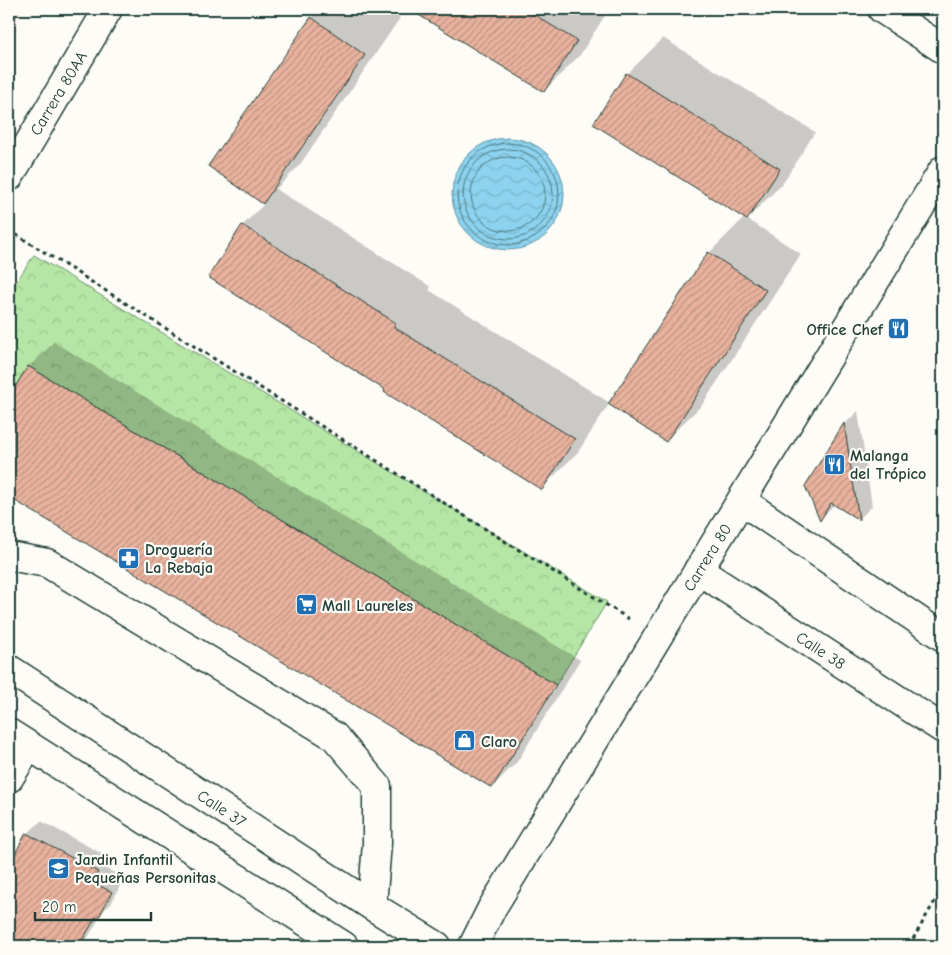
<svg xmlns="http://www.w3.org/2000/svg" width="952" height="955" font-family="'Comic Neue',sans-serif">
<defs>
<pattern id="forest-crowns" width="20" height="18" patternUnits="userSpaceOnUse" patternTransform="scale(1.25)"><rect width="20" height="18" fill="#b6e6a5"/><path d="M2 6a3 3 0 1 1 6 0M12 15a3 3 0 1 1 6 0" fill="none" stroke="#9cc68f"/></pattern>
<pattern id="water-waves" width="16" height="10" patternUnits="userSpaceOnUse" patternTransform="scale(1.25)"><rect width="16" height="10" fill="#8dd2ee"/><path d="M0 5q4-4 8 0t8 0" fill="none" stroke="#79b5cd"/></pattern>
<pattern id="building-hatch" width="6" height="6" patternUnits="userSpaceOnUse" patternTransform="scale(1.25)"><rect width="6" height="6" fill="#e9b29e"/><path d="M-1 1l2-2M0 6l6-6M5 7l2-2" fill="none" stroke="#bc9282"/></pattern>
</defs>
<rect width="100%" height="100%" fill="#fdfcf7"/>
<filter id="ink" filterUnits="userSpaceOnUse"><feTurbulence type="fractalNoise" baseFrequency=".02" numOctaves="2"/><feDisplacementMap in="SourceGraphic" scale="10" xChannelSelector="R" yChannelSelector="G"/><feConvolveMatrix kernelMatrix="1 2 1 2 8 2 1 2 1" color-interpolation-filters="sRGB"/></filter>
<g filter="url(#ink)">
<path fill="#f7e6dc" d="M 9,9 L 23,9 L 9,32 Z"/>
<path fill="url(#forest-crowns)" stroke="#6a926c" d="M 34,255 L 607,602 L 556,685 L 28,366 L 9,397 L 9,293 Z"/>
<path fill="url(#water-waves)" stroke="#6196a4" d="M452 194a56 56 0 1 1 112 0a56 56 0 1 1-112 0Z"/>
<path fill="#0003" d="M 320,9 L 387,9 L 400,18 L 299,166 L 276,189 L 431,287 L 429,290 L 610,403 L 709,253 L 745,217 L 595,124 L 627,74 L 663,38 L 815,132 L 783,183 L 747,219 L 801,254 L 702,405 L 666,440 L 609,404 L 578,452 L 542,488 L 386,390 L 242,226 L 265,203 L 209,165 L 312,17 Z
M 412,9 L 609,9 L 580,55 L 544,91 Z
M 54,342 L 580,660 L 517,762 L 492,787 L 9,495 L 9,400 L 29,367 Z
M 858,411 L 872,506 L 859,519 L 835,504 L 820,519 L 806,486 L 845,424 Z
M 41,821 L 110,858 L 105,868 L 124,878 L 111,904 L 104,910 L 83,946 L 9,946 L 9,853 L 15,856 L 27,834 Z"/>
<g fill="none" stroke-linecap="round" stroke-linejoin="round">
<path stroke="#4b797e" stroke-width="1" d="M457 194a51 51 0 1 1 102 0a51 51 0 1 1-102 0Z
M463 194a45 45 0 1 1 90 0a45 45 0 1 1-90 0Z
M471 194a37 37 0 1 1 74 0a37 37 0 1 1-74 0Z"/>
</g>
<path fill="url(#building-hatch)" stroke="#1f3d34" d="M 409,9 L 525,9 L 577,41 L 544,92 Z
M 311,17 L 365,55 L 263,204 L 208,166 Z
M 626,73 L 780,169 L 747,220 L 593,124 Z
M 242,225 L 396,323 L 394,327 L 575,439 L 542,490 L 384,392 L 385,390 L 208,277 Z
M 708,252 L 766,290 L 666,442 L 608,404 Z
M 28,366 L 556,685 L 492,788 L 9,497 L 9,397 Z
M 844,423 L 859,520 L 831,503 L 820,521 L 805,486 Z
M 26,833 L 98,872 L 92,882 L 112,892 L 98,919 L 96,917 L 79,946 L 9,946 L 9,865 Z"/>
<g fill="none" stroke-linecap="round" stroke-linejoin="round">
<defs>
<path id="minor" d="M 882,9 L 943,49
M 9,177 L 108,9
M 742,501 L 943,637
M 9,556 L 47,563 L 334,736 L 377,786 L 377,843 L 372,906
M 698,570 L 943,729
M 9,669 L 372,906 L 437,946
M 9,733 L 344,946
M 9,778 L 29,746
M 473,946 L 492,908 C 643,662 794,416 943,170"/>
</defs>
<use href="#minor" stroke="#1f3d34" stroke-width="31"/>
<path stroke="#1f3d34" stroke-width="3" stroke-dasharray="4 4" stroke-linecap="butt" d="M 9,230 L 629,619
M 909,946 L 943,887"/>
<use href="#minor" stroke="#fdfcf7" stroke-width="28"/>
</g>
</g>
<defs>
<symbol id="restaurant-square" viewBox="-11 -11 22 22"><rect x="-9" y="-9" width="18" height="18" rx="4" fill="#1f6fb2" stroke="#fdfcf7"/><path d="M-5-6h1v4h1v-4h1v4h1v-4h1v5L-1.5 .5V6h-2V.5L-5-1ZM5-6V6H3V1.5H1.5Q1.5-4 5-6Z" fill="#fff"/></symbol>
<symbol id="pharmacy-square" viewBox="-11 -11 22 22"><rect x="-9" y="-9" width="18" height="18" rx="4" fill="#1f6fb2" stroke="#fdfcf7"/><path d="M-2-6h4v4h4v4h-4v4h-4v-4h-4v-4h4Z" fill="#fff"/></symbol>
<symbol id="supermarket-square" viewBox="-11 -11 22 22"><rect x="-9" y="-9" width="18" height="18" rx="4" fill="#1f6fb2" stroke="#fdfcf7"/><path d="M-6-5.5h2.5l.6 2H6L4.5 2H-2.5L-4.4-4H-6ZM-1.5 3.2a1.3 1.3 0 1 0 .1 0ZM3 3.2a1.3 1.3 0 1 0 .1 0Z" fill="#fff"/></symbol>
<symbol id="shop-square" viewBox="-11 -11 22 22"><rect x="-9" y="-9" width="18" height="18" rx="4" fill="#1f6fb2" stroke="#fdfcf7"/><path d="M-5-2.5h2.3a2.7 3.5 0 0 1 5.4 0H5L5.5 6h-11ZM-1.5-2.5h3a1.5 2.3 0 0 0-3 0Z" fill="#fff"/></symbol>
<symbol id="school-square" viewBox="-11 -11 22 22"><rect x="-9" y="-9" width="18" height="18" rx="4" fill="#1f6fb2" stroke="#fdfcf7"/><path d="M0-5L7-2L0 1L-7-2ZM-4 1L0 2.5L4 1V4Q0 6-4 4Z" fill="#fff"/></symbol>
</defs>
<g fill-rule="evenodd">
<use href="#restaurant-square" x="886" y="316" width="25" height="25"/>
<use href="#restaurant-square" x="822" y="452" width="25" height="25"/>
<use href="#pharmacy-square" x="116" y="546" width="25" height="25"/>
<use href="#supermarket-square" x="294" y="592" width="25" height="25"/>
<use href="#shop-square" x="452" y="728" width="25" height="25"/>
<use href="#school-square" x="46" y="856" width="25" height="25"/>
</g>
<g text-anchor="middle" stroke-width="4.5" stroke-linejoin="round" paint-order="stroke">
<g font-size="16" fill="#1f3d34" stroke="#fdfcf7">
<text transform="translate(58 93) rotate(-59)" y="6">Carrera 80AA</text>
<text transform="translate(707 557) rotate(-58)" y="6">Carrera 80</text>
<text transform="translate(821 650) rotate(33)" y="6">Calle 38</text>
<text transform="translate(222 808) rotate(33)" y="6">Calle 37</text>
</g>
<g font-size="16" font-weight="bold" fill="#1f3d34" stroke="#fdfcf7" text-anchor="start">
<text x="883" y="335" text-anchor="end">Office Chef</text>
<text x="850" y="461">Malanga<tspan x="850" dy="18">del Trópico</tspan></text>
<text x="145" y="555">Droguería<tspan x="145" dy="18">La Rebaja</tspan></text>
<text x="322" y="611">Mall Laureles</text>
<text x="481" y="747">Claro</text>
<text x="75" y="865">Jardin Infantil<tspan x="75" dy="18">Pequeñas Personitas</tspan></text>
</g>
</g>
<rect width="952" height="955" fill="none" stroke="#fdfcf7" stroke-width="30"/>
<rect x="15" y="15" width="922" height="925" fill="none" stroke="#1f3d34" stroke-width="2" filter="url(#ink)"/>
<path d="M35 912v8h116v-8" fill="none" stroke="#1f3d34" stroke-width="2.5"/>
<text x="42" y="912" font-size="15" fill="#1f3d34" stroke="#fdfcf7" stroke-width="4" paint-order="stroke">20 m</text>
</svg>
